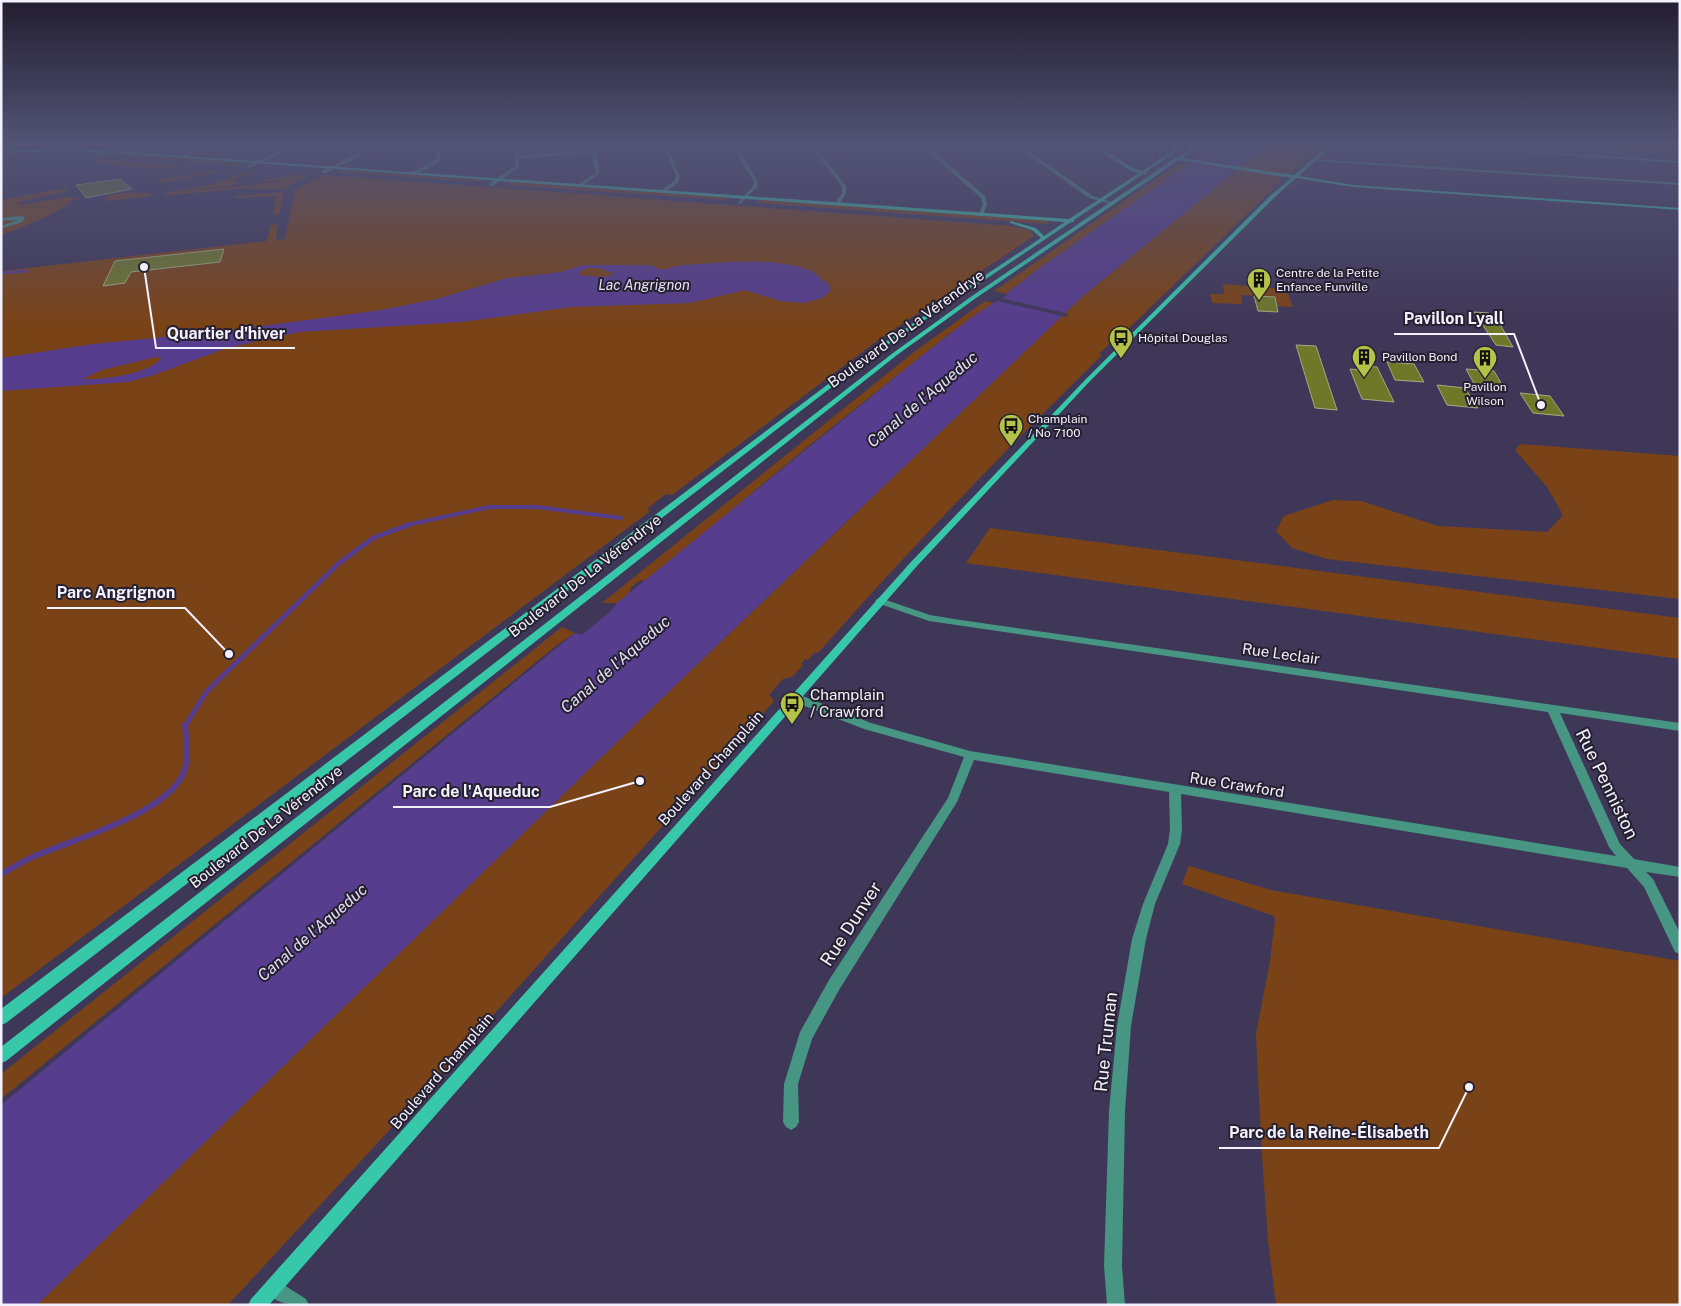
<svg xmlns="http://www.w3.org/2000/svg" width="1681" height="1306" font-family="'Public Sans',sans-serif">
<rect width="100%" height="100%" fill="#3f3758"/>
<path fill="#7a4317" d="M 1271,142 L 1326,143 L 1290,174 L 1286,174 L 1275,185 L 1271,185 L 1274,188 L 1124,333 L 1117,334 L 1115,336 L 1117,336 L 1099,354 L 1102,355 C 1004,451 909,550 818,653 L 815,652 L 808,660 L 805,659 L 801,664 L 803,665 L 792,677 L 783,679 L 769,695 L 773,699 L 773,702 L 760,717 L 419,1098 L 228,1305 L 37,1305 L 680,681 L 1083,296 Z
M 1546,142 L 1680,142 L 1680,152 L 1548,144 Z
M 118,154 L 241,162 L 235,165 L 111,155 Z
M 98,159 L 177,165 L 152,169 L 98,163 L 95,161 Z
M 1179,163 L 1190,164 L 1045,264 L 1006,294 L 994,291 Z
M 341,170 L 482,180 L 477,182 L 338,172 Z
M 213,171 L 222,172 L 155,184 L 162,179 Z
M 246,171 L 255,171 L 231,181 L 239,182 L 231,186 L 169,193 L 253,185 L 249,188 L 169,195 L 164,194 L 168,192 L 154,191 L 170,192 L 215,184 Z
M 298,174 L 310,175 L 301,179 L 290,180 L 301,180 L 283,189 L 250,189 L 255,184 L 284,181 L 257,181 C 271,177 285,179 298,174 Z
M 326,175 L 1012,226 L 1030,230 L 1034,236 L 878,340 L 672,495 L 666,494 L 648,508 L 649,512 L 1,998 L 1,271 L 267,241 L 271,225 L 278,224 L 276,240 L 285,239 L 295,190 L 321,176 Z
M 511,181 L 728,197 L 725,200 L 506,185 Z
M 66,188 L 68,190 L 61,192 L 70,191 L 18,202 L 20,205 L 66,197 L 81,198 L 68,201 L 72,202 C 51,216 26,226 1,235 L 1,200 Z
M 284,192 L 279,214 L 273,215 L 276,196 L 235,198 L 236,196 Z
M 119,193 L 151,193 L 154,194 L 146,197 L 105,201 L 106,196 Z
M 760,199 L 1049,220 L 1048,224 L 757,203 Z
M 1223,284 L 1286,289 L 1293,307 L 1277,306 L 1275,297 L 1241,295 L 1242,304 L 1212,303 L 1210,294 L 1224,294 Z
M 985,301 L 994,303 L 949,334 L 811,444 L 646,581 L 641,580 L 631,587 L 630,592 L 617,603 L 602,603 L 914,352 Z
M 1520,444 L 1680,456 L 1680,599 L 1327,559 L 1292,548 L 1276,531 L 1284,516 L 1333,500 L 1361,501 L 1438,526 L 1547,532 L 1563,515 L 1547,487 L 1515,450 Z
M 990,528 L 1680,618 L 1680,659 L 966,563 Z
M 562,627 L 575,633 L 557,645 L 1,1099 L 1,1074 Z
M 1189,866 L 1271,890 L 1680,961 L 1680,1305 L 1276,1305 L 1268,1240 L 1261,1141 L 1256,1034 L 1270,961 L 1275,920 L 1274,916 L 1182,884 Z"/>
<path fill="#573d8d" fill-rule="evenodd" d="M 1220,142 L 1271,142 L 1083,296 L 713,649 L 37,1305 L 1,1305 L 1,1105 L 575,633 L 582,635 L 611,611 L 617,603 L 914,362 L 969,319 L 1001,298 L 1007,296 L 1006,294 L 1045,264 Z
M 730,262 C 756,261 784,261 809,270 C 818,273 821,281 828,283 L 831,290 L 822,298 L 804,303 L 780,301 L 745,290 L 690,303 L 571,307 L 462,322 L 300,332 L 227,348 L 154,375 L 128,382 L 1,391 L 1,358 L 93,344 L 225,331 L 381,310 L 436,299 L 507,278 L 561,272 L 583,265 L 651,265 L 661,270 L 682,265 ZM 586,268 L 599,268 L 614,274 L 604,277 L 580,275 L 580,272 ZM 156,357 L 161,358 C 150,374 101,380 83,379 L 102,370 Z"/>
<path fill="#3f3758" d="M 998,297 L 1001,298 L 1069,314 L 1066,317 L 994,300 Z"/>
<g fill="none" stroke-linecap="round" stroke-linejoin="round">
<path stroke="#573d8d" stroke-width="3" d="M 1,273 L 27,271"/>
<path stroke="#573d8d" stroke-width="4" d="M 407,525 L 489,507 L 537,507 L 621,518"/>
<path stroke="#573d8d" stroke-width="5" d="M 185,726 L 207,691 L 338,564 L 373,538 L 411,524"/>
<path stroke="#573d8d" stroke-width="6" d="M 1,874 C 12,868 23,861 35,856 C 75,839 165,814 183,774 C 190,758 186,741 185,725"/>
</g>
<path fill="#6f7729" stroke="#a4ab82" d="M 120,179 L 132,189 L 86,198 L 76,185 Z
M 224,249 L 220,262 L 131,272 L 125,283 L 103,286 L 115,261 Z
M 1254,296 L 1275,297 L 1278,312 L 1258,311 Z
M 1474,312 L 1489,313 L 1501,326 L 1513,347 L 1496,345 Z
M 1296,345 L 1316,346 L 1337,410 L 1315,408 Z
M 1387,362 L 1414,364 L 1424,382 L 1395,380 Z
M 1358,366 L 1377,367 L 1394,402 L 1362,399 L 1350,369 L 1360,370 Z
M 1466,369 L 1494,371 L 1505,390 L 1476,387 Z
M 1437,385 L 1465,388 L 1478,408 L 1447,405 Z
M 1520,393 L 1550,396 L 1564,416 L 1533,413 Z"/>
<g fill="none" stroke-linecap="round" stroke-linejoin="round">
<path fill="#469683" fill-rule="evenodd" d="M 128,142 L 134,142 L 100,157 L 96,156 Z
M 207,142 L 213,142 L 182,158 L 178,157 Z
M 285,142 L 289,142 L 282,153 L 249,168 L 245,167 L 278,151 Z
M 362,142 L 366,142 L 359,157 L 326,173 L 322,173 L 322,171 L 355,155 Z
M 439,142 L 443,142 L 439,162 L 417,174 L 413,174 L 413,172 L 435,160 Z
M 515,142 L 519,142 L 519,156 L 591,150 L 589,142 L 593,142 L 595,150 L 663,145 L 662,142 L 666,142 L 667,145 L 726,142 L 668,147 L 680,176 L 678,183 L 664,192 L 662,190 L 674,181 L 676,176 L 664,148 L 596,153 L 600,173 L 581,186 L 579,184 L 596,173 L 591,153 L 519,158 L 519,167 L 493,186 L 489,186 L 489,184 L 515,166 Z
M 730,142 L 734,142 L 758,182 L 757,187 L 740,204 L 738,203 L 753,186 L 754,182 Z
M 807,142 L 811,142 L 846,186 L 846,193 L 839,205 L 835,204 L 842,193 L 842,186 Z
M 917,142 L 922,142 L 985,196 L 987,204 L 983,215 L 979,214 L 983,204 L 981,198 Z
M 1010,142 L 1015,142 L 1093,196 L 1114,203 L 1112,204 L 1089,198 Z
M 1162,142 L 1169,142 L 1182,147 L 1180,148 Z
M 1367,142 L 1394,142 L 1680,161 L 1680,163 Z
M 1315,159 L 1680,183 L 1680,185 L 1313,161 Z
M 22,216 L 25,218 L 22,222 L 1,229 L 1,226 L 18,220 L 1,221 L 1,218 Z
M 880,598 L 930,615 L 954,619 L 1680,723 L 1680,731 L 1560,713 L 1620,844 L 1634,859 L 1680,867 L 1680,877 L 1646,872 L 1653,879 L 1680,933 L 1680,954 L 1675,952 L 1644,887 L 1627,868 L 1181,794 L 1182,829 L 1180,844 L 1155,904 L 1146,939 L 1131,1026 L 1125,1111 L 1122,1266 L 1125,1305 L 1107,1305 L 1104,1266 L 1109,1111 L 1117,1026 L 1132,939 L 1143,904 L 1168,844 L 1170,829 L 1169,792 L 974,760 L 957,802 L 839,990 L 812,1039 L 798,1084 L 799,1122 L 796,1127 L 791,1130 L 786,1127 L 783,1122 L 784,1084 L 800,1032 L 829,980 L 948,798 L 964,757 L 864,729 L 792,701 L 791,698 L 792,695 L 800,695 L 871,723 L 970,751 L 1616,856 L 1609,847 L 1548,712 L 929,621 L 877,603 L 875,601 L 877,599 Z
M 273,1278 L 306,1299 L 309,1305 C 292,1305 272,1305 264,1287 L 267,1281 Z"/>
<path fill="#37c8aa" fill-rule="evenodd" d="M 1086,142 L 1091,142 L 1135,169 L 1142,171 L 1185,142 L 1190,142 L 1146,172 L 1148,174 L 1143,174 L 1074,220 L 1074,222 L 1071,222 L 880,350 L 6,1023 L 1,1025 L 1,1009 L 876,348 L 1041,238 L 1032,230 L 1010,223 L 1010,221 L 1036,228 L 1044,236 L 1065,222 L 115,153 L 70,151 L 1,153 L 1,151 L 70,149 L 115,151 L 1069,219 L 1139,173 L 1131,171 Z
M 1200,142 L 1205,142 L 1182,158 L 1294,175 L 1332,142 L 1337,142 L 1299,176 L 1354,185 L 1680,208 L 1680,210 L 1354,187 L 1296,178 L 1275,197 L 1090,381 L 917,566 L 269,1305 L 248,1305 L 251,1299 L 911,562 L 1086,379 L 1271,195 L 1291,178 L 1179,160 L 976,298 L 897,355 L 6,1061 L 1,1063 L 1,1047 L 893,353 L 972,296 L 1174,159 L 1172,157 L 1178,157 Z"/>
</g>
<linearGradient id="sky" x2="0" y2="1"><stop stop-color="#231e30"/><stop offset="0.44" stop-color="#525375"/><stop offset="1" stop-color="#525375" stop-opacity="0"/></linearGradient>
<rect width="1681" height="325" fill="url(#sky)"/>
<defs>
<symbol id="building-pin" viewBox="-11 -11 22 30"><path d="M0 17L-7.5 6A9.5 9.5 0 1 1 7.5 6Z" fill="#b4c24a" stroke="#252131"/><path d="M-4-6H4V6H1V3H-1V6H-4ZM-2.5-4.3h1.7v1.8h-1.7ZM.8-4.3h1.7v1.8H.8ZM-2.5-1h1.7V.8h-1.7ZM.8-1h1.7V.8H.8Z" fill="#111"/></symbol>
<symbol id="bus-pin" viewBox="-11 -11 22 30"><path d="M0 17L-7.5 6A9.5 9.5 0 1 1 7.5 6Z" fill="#b4c24a" stroke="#252131"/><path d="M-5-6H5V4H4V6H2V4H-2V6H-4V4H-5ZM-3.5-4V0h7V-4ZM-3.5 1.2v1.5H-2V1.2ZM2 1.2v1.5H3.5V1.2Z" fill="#111"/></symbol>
</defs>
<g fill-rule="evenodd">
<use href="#building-pin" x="1245" y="266" width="28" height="38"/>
<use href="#bus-pin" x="1107" y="324" width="28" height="38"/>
<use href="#building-pin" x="1350" y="343" width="28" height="38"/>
<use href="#building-pin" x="1471" y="344" width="28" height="38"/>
<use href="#bus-pin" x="997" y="412" width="28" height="38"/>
<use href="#bus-pin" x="778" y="690" width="28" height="38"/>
</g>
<g text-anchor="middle" stroke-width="4" stroke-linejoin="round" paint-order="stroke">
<g font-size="12" fill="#f4f1fe" stroke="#252131" text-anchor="start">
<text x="1276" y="277">Centre de la Petite<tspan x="1276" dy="14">Enfance Funville</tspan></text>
<text x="1138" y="342">Hôpital Douglas</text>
<text x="1382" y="361">Pavillon Bond</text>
<text x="1485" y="391" text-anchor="middle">Pavillon<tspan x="1485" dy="14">Wilson</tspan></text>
<text x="1028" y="423">Champlain<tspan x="1028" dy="14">/ No 7100</tspan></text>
</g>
<g font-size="14" font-style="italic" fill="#e5e0f7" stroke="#252131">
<text x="644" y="290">Lac Angrignon</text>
</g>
<g font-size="15" fill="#f4f1fe" stroke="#252131">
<text transform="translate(906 329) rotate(-36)" y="5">Boulevard De La Vérendrye</text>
<text transform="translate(585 576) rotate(-38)" y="5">Boulevard De La Vérendrye</text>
<text transform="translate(1281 654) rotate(8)" y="5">Rue Leclair</text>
<text transform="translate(711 768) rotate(-48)" y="5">Boulevard Champlain</text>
<text transform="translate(1237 785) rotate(9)" y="5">Rue Crawford</text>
<text transform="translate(266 827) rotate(-38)" y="5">Boulevard De La Vérendrye</text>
<text transform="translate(442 1071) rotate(-49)" y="5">Boulevard Champlain</text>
</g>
<g font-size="15" fill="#f4f1fe" stroke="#252131" text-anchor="start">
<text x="810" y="700">Champlain<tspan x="810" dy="17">/ Crawford</tspan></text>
</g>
<g font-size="16" font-style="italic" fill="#e5e0f7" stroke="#252131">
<text transform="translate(922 399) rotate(-40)" y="6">Canal de l'Aqueduc</text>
<text transform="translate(615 664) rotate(-41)" y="6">Canal de l'Aqueduc</text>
<text transform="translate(312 932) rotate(-41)" y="6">Canal de l'Aqueduc</text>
</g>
<g font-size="18" fill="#f4f1fe" stroke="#252131">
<text transform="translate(1607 784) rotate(64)" y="6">Rue Penniston</text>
<text transform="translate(851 924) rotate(-57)" y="6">Rue Dunver</text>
<text transform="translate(1106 1042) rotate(-84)" y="6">Rue Truman</text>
</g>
</g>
<path fill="none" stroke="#f4f1fe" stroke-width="2" d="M1541 405L1514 334H1394M144 267L156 348H295M229 654L185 608H47M640 781L550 807H393M1469 1087L1439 1148H1219"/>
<g fill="#f4f1fe" stroke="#252131" stroke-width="2">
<circle cx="1541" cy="405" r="5"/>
<circle cx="144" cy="267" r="5"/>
<circle cx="229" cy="654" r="5"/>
<circle cx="640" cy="781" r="5"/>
<circle cx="1469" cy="1087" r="5"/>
</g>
<g font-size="16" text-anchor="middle" font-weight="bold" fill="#f4f1fe" stroke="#252131" stroke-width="4" stroke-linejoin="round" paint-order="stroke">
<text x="1454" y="324">Pavillon Lyall</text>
<text x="226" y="339">Quartier d'hiver</text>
<text x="116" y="598">Parc Angrignon</text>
<text x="471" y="797">Parc de l'Aqueduc</text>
<text x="1329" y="1138">Parc de la Reine-Élisabeth</text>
</g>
<rect width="1681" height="1306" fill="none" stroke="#f4f1fe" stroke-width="5"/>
</svg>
